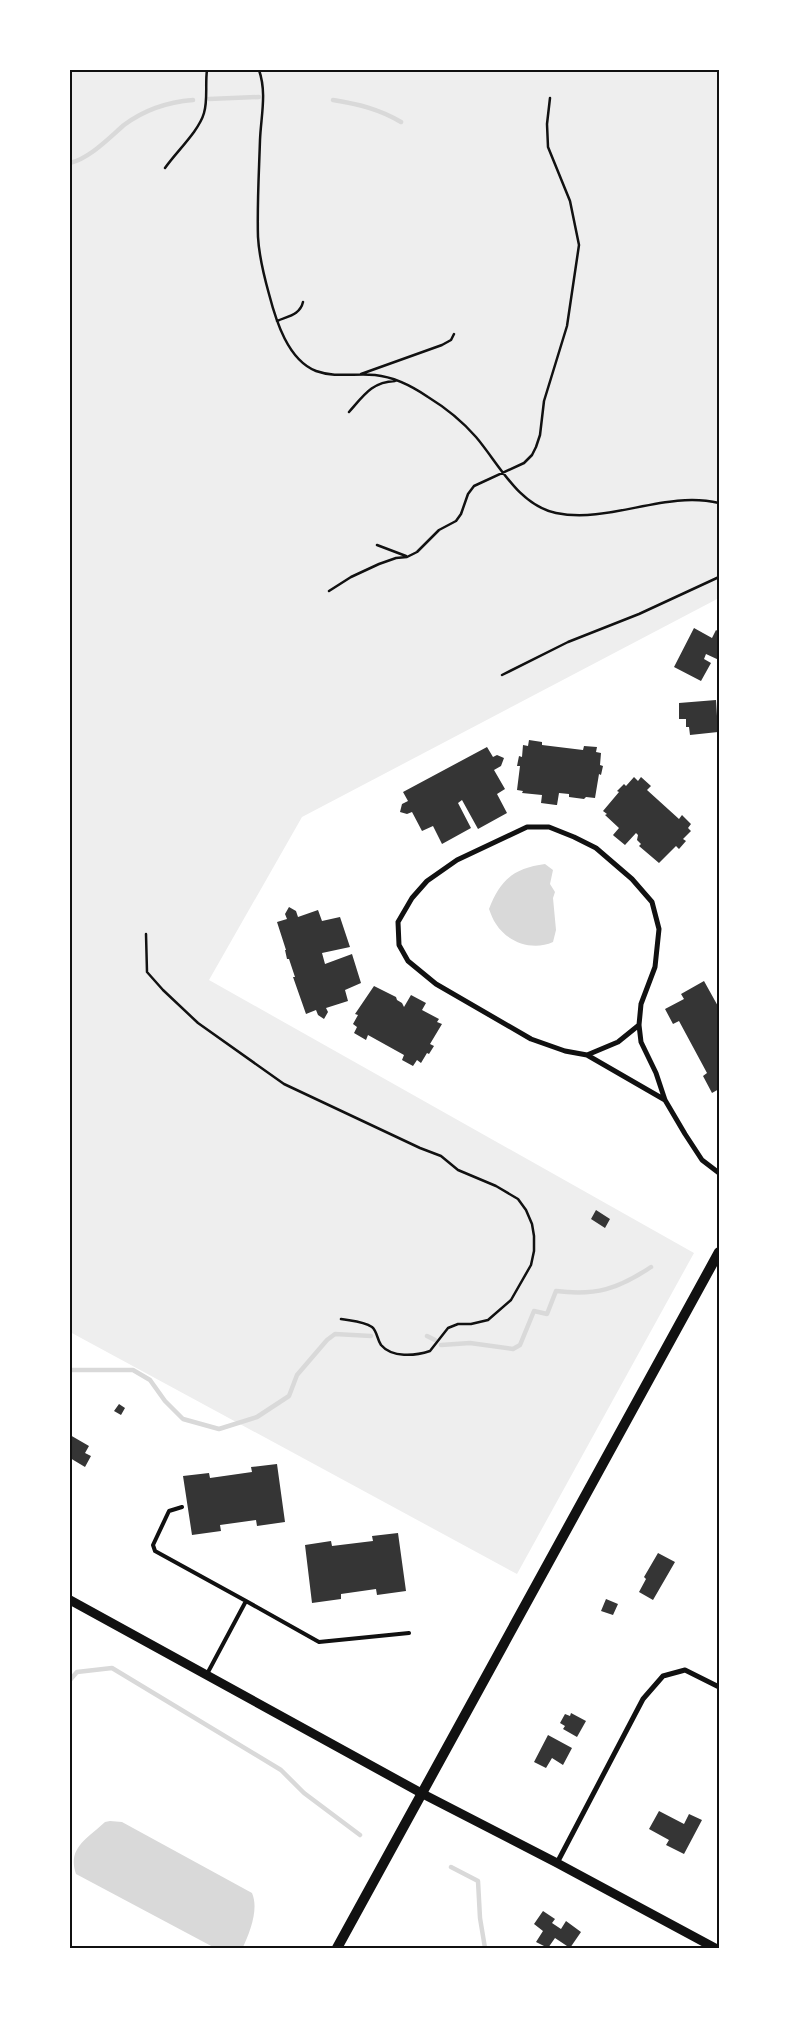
<svg xmlns="http://www.w3.org/2000/svg" width="789" height="2018" font-family="'Sofia Sans Condensed',sans-serif">
<rect width="100%" height="100%" fill="#fff"/>
<path fill="#eee" d="M 70,70 L 719,70 L 719,598 L 302,817 L 209,980 L 694,1253 L 517,1574 L 70,1332 Z"/>
<path fill="#d9d9d9" d="M 545,864 L 553,870 L 550,884 L 555,892 L 553,898 L 556,930 L 553,942 C 533,951 508,943 496,924 C 493,920 491,914 489,909 C 500,880 514,868 545,864 Z
M 110,1821 L 122,1822 L 252,1893 C 259,1909 250,1932 243,1947 L 215,1948 L 76,1874 C 67,1848 87,1839 105,1822 Z"/>
<g fill="none" stroke-linecap="round" stroke-linejoin="round">
<path stroke="#d9d9d9" stroke-width="4.5" d="M 209,99 L 259,97
M 333,100 C 358,104 379,109 401,122
M 70,163 C 90,158 109,138 124,125 C 144,110 168,102 193,100
M 427,1336 L 435,1340
M 441,1345 L 470,1343 L 513,1349 L 520,1345 L 534,1311 L 547,1314 L 556,1291 C 596,1296 618,1289 651,1267
M 70,1370 L 133,1370 L 150,1380 L 165,1401 L 183,1419 L 219,1429 L 257,1417 L 289,1396 L 297,1375 L 327,1340 L 335,1334 L 371,1336
M 70,1680 L 77,1672 L 112,1668 L 281,1770 L 304,1793 L 360,1835
M 451,1867 L 478,1881 L 480,1918 L 485,1948"/>
</g>
<path fill="#353535" d="M 694,628 L 712,638 L 716,630 L 719,632 L 719,660 L 706,654 L 704,659 L 711,663 L 701,681 L 674,667 Z
M 716,700 L 718,732 L 690,735 L 689,727 L 686,727 L 686,719 L 679,719 L 679,703 Z
M 529,740 L 542,742 L 542,745 L 583,750 L 584,746 L 597,747 L 596,752 L 601,753 L 600,765 L 603,766 L 601,775 L 599,774 L 595,798 L 586,797 L 584,799 L 569,797 L 569,794 L 559,793 L 557,805 L 556,805 L 541,803 L 542,795 L 522,793 L 523,791 L 517,790 L 520,766 L 517,766 L 519,756 L 522,757 L 523,745 L 528,746 Z
M 487,747 L 493,757 L 497,755 L 504,758 L 501,766 L 494,770 L 505,789 L 497,794 L 507,813 L 478,829 L 462,800 L 458,803 L 471,828 L 442,844 L 433,826 L 422,831 L 412,812 L 407,814 L 400,812 L 402,804 L 408,801 L 403,792 Z
M 634,777 L 638,781 L 641,777 L 651,786 L 647,790 L 679,819 L 682,815 L 691,824 L 688,828 L 691,831 L 683,839 L 686,841 L 679,849 L 676,846 L 659,863 L 639,846 L 641,844 L 637,840 L 638,835 L 636,833 L 625,845 L 614,836 L 613,835 L 619,828 L 605,815 L 607,814 L 603,811 L 619,792 L 617,791 L 624,784 L 626,786 Z
M 289,907 L 296,911 L 298,917 L 318,910 L 322,921 L 340,917 L 350,947 L 322,953 L 325,964 L 352,954 L 361,983 L 345,990 L 348,1001 L 326,1008 L 328,1012 L 324,1019 L 318,1015 L 316,1010 L 306,1014 L 293,977 L 295,977 L 289,959 L 287,959 L 285,950 L 286,950 L 277,922 L 287,919 L 285,914 Z
M 704,981 L 719,1008 L 719,1089 L 712,1093 L 703,1076 L 707,1073 L 679,1021 L 673,1024 L 665,1009 L 684,999 L 681,994 Z
M 374,986 L 396,997 L 397,1000 L 402,1003 L 404,1007 L 411,995 L 426,1003 L 422,1010 L 439,1019 L 437,1022 L 442,1024 L 430,1044 L 434,1046 L 429,1054 L 427,1053 L 421,1063 L 417,1060 L 413,1066 L 402,1060 L 404,1055 L 368,1035 L 366,1040 L 354,1033 L 357,1027 L 353,1024 L 358,1015 L 355,1014 Z
M 596,1210 L 610,1219 L 605,1228 L 591,1219 Z
M 119,1404 L 125,1408 L 121,1415 L 114,1411 Z
M 70,1435 L 89,1446 L 85,1453 L 91,1456 L 85,1467 L 70,1458 Z
M 277,1464 L 285,1522 L 257,1526 L 256,1520 L 220,1525 L 221,1531 L 192,1535 L 183,1476 L 209,1473 L 210,1478 L 252,1472 L 251,1467 Z
M 398,1533 L 406,1591 L 377,1595 L 376,1589 L 341,1594 L 341,1599 L 312,1603 L 305,1545 L 331,1541 L 332,1546 L 373,1541 L 372,1536 Z
M 658,1553 L 675,1562 L 653,1600 L 639,1592 L 646,1579 L 644,1577 Z
M 606,1599 L 618,1604 L 613,1615 L 601,1611 Z
M 571,1713 L 586,1721 L 577,1737 L 563,1729 L 565,1726 L 560,1723 L 565,1714 L 570,1716 Z
M 548,1735 L 572,1748 L 563,1765 L 552,1758 L 546,1768 L 534,1762 Z
M 659,1811 L 684,1824 L 689,1814 L 702,1820 L 684,1854 L 666,1845 L 669,1840 L 649,1829 Z
M 543,1911 L 555,1919 L 552,1923 L 561,1929 L 566,1921 L 581,1932 L 570,1948 L 555,1938 L 548,1948 L 536,1942 L 543,1931 L 534,1924 Z"/>
<g fill="none" stroke-linecap="round" stroke-linejoin="round">
<path stroke="#111" stroke-width="2.5" d="M 259,70 C 267,93 261,116 260,140 C 259,172 257,205 258,237 C 259,256 264,276 269,294 C 276,321 288,360 316,371 C 335,378 356,373 375,375 C 394,377 412,386 428,397 C 446,408 462,421 476,437 C 499,464 518,505 556,513 C 610,524 665,490 719,503
M 165,168 C 176,152 199,131 204,113 C 208,100 205,84 207,70
M 277,321 C 288,316 300,315 303,302
M 361,374 L 442,345 L 451,340 L 454,334
M 349,412 C 364,395 372,382 395,381
M 377,545 L 406,556
M 329,591 L 351,577 L 379,564 L 396,558 L 407,557 L 417,552 L 439,530 L 456,521 L 461,514 L 468,494 L 474,486 L 524,463 L 532,455 L 536,447 L 540,435 L 544,401 L 567,326 L 579,245 L 570,201 L 548,147 L 547,124 L 550,98
M 502,675 L 568,642 L 639,614 L 719,577
M 146,934 L 147,972 L 163,990 L 198,1023 L 284,1084 L 420,1148 L 441,1156 L 458,1170 L 496,1186 L 518,1199 L 526,1210 L 532,1224 L 534,1236 L 534,1251 L 531,1265 L 511,1300 L 488,1320 L 471,1324 L 458,1324 L 448,1328 L 430,1351 C 415,1356 392,1358 381,1345 C 377,1339 377,1331 372,1327 C 363,1321 351,1321 341,1319"/>
<path stroke="#111" stroke-width="4" d="M 182,1507 L 169,1511 L 153,1545 L 155,1551 L 246,1601 L 207,1674
M 246,1601 L 319,1642 L 409,1633"/>
<path stroke="#111" stroke-width="5" d="M 587,1055 L 618,1042 L 639,1025
M 665,1100 L 587,1055 L 565,1051 L 531,1039 L 436,984 L 408,961 L 399,945 L 398,922 L 412,898 L 427,881 L 457,860 L 527,827 L 549,827 L 574,837 L 596,848 L 632,879 L 652,902 L 659,929 L 655,967 L 641,1004 L 639,1025 L 641,1042 L 656,1073 L 665,1100 L 685,1134 L 702,1160 L 719,1173
M 557,1863 L 643,1699 L 663,1676 L 685,1670 L 719,1687"/>
<path stroke="#111" stroke-width="9" d="M 70,1600 L 423,1794 L 557,1863 L 715,1948"/>
<path stroke="#111" stroke-width="10" d="M 337,1948 L 719,1252"/>
</g>
<rect width="789" height="2018" fill="none" stroke="#ffffff" stroke-width="142"/>
<rect x="71" y="71" width="647" height="1876" fill="none" stroke="#111" stroke-width="2"/>
</svg>
